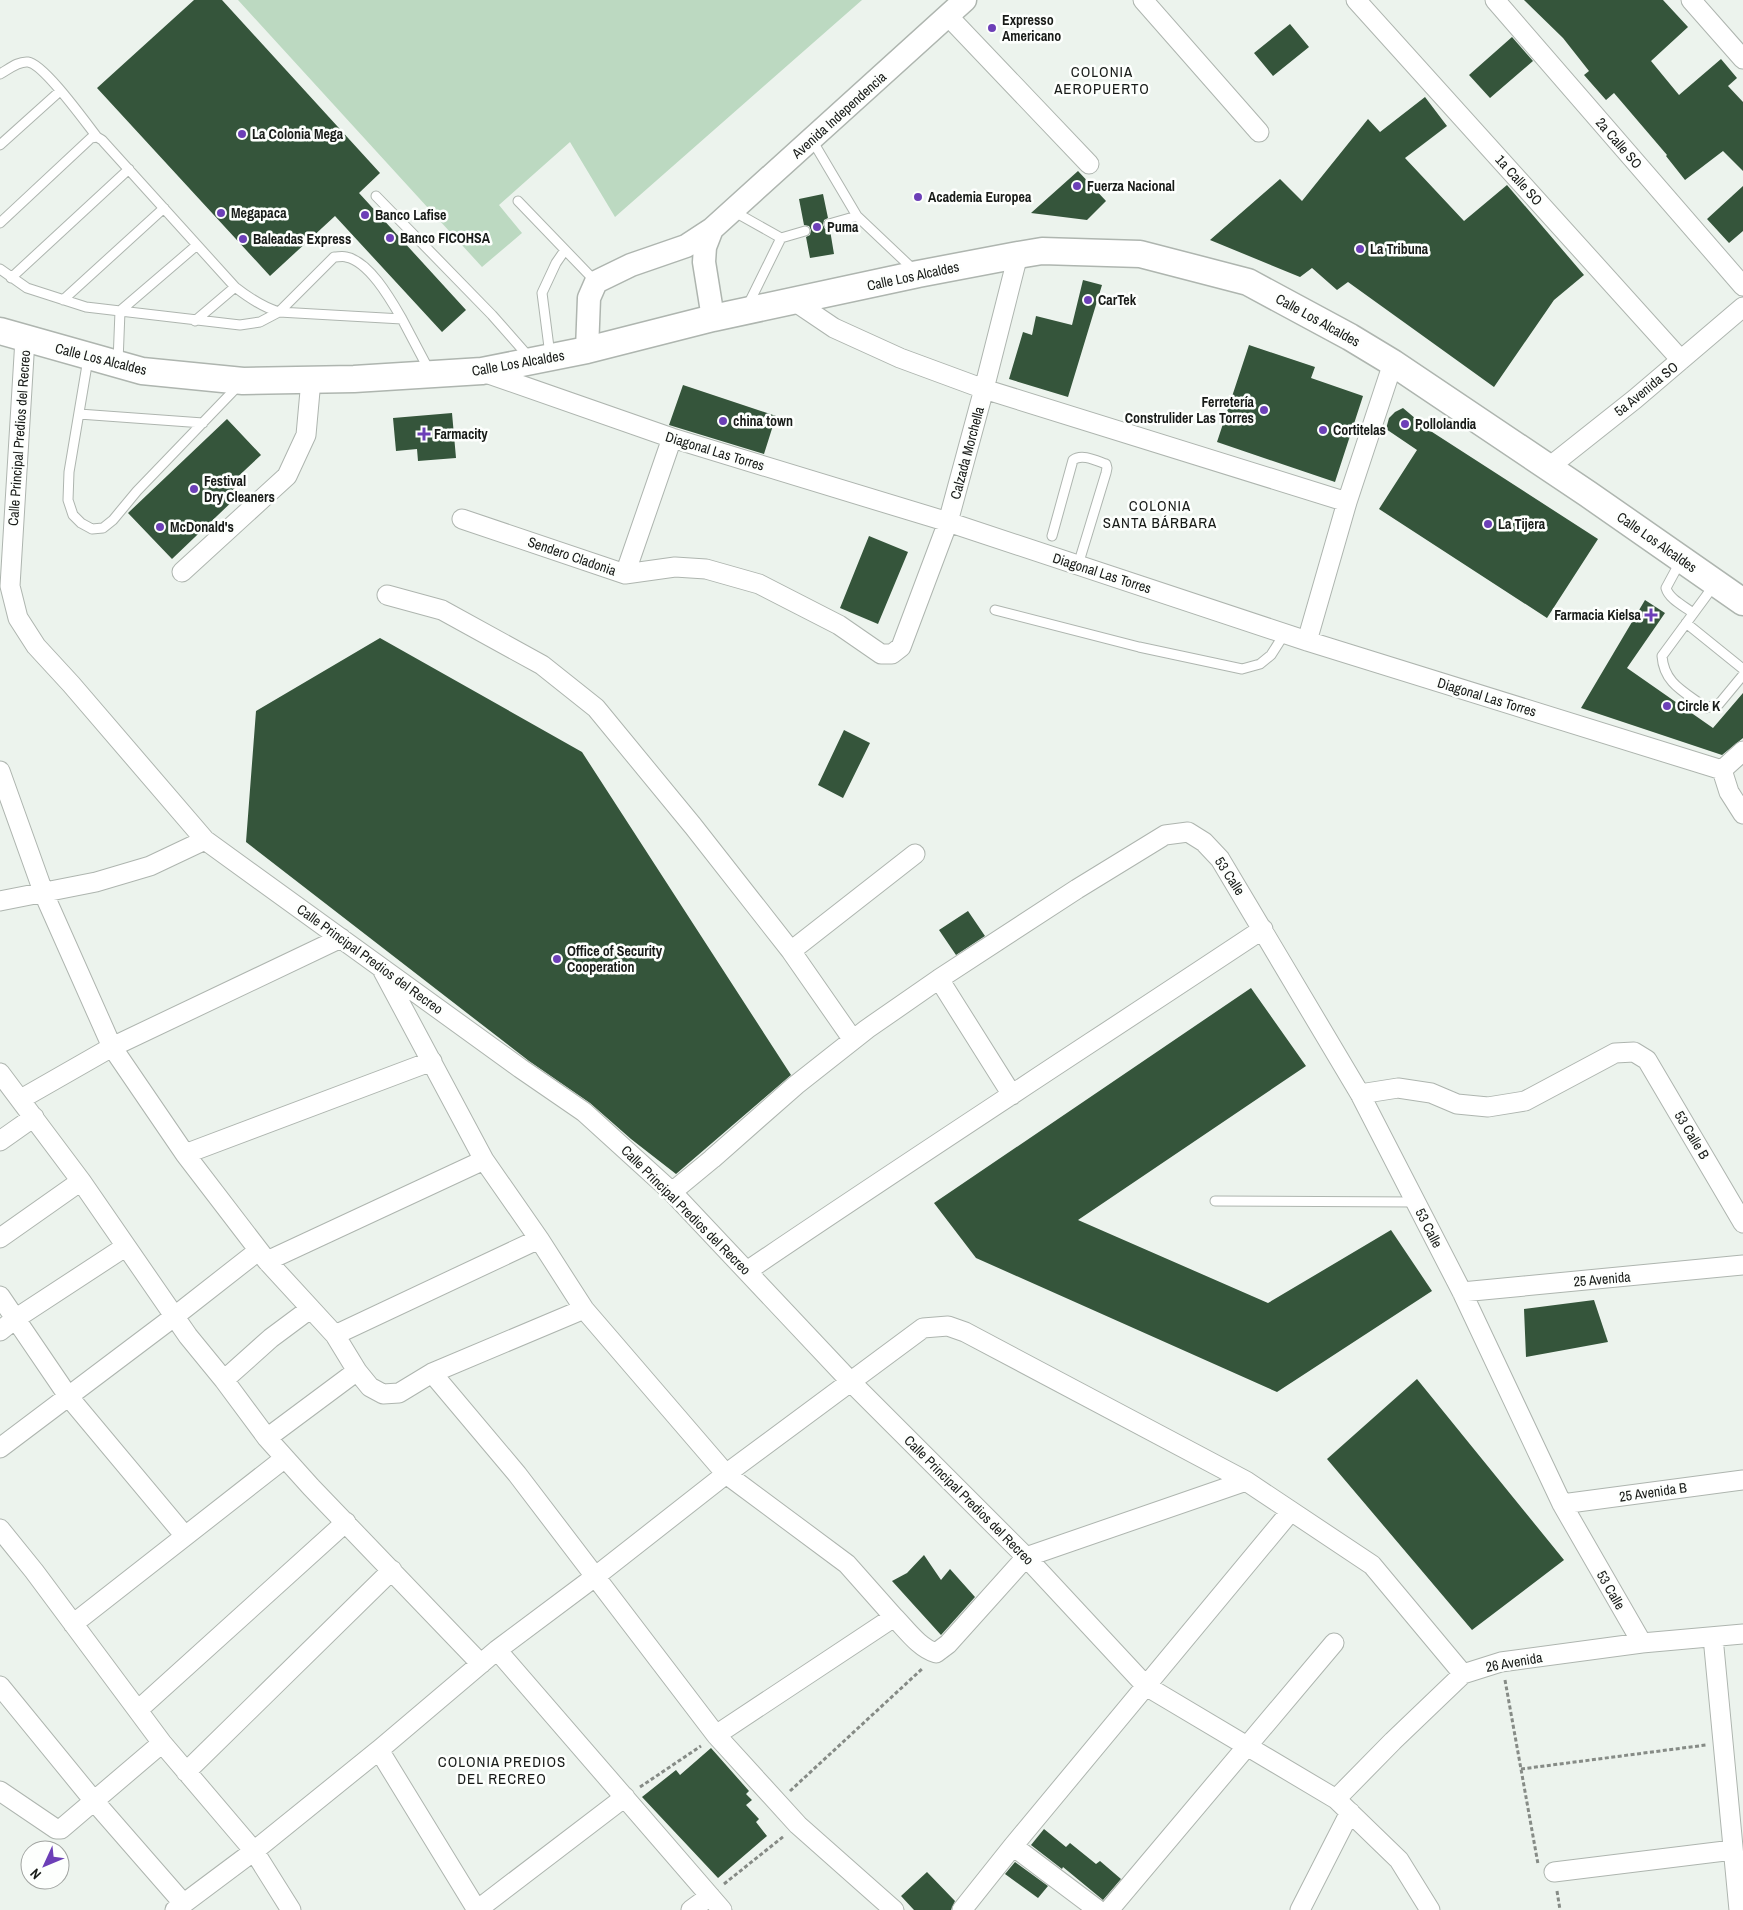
<svg xmlns="http://www.w3.org/2000/svg" width="1743" height="1910" font-family="'Archivo Narrow',sans-serif">
<rect width="100%" height="100%" fill="#ecf3ed"/>
<path fill="#bcd9c1" d="M 238,0 L 862,0 L 615,217 L 570,142 L 499,205 L 522,233 L 482,267 Z"/>
<path fill="#35553b" d="M 194,0 L 222,0 L 380,173 L 359,193 L 466,310 L 442,332 L 335,216 L 270,276 L 97,88 Z
M 1524,0 L 1663,0 L 1688,27 L 1651,61 L 1679,95 L 1721,59 L 1737,78 L 1728,86 L 1743,102 L 1743,171 L 1723,151 L 1685,180 L 1666,156 L 1667,155 L 1614,93 L 1606,100 L 1584,75 L 1589,71 L 1563,38 Z
M 1290,24 L 1309,47 L 1273,76 L 1254,53 Z
M 1512,37 L 1533,61 L 1490,98 L 1469,75 Z
M 1425,97 L 1447,126 L 1405,158 L 1464,221 L 1507,185 L 1584,275 L 1554,300 L 1494,387 L 1348,282 L 1337,290 L 1312,268 L 1300,277 L 1210,240 L 1280,179 L 1302,201 L 1368,119 L 1380,132 Z
M 1078,171 L 1106,201 L 1087,220 L 1031,213 Z
M 1743,186 L 1743,231 L 1729,243 L 1707,219 Z
M 823,194 L 828,218 L 824,220 L 823,225 L 825,229 L 830,230 L 834,254 L 810,258 L 806,237 L 810,235 L 811,230 L 809,226 L 804,225 L 799,199 Z
M 1083,280 L 1102,285 L 1068,397 L 1009,379 L 1023,332 L 1032,335 L 1036,316 L 1072,325 Z
M 1249,345 L 1315,367 L 1311,378 L 1363,396 L 1335,482 L 1217,442 Z
M 683,385 L 776,416 L 764,454 L 669,425 Z
M 1403,408 L 1429,430 L 1598,539 L 1547,618 L 1379,509 L 1417,450 L 1386,429 L 1389,418 L 1395,412 Z
M 452,413 L 456,458 L 418,461 L 417,449 L 396,451 L 393,418 Z
M 227,419 L 261,455 L 230,484 L 240,494 L 172,559 L 128,513 Z
M 869,536 L 908,552 L 878,624 L 840,608 Z
M 1645,600 L 1665,613 L 1627,668 L 1713,728 L 1743,693 L 1743,738 L 1722,755 L 1581,708 Z
M 380,638 L 582,752 L 791,1075 L 676,1174 L 631,1139 L 590,1103 L 529,1061 L 246,842 L 256,711 Z
M 844,730 L 870,743 L 843,798 L 818,785 Z
M 968,911 L 985,936 L 956,955 L 939,930 Z
M 1251,988 L 1306,1066 L 1078,1220 L 1268,1303 L 1391,1230 L 1432,1291 L 1277,1392 L 976,1258 L 934,1203 Z
M 1594,1300 L 1608,1342 L 1526,1357 L 1524,1309 Z
M 1417,1379 L 1564,1560 L 1472,1630 L 1327,1459 Z
M 924,1555 L 941,1580 L 950,1569 L 975,1597 L 941,1635 L 892,1581 L 907,1573 Z
M 711,1748 L 749,1791 L 746,1794 L 752,1800 L 746,1805 L 759,1819 L 756,1822 L 767,1836 L 718,1878 L 642,1797 L 676,1770 L 680,1775 Z
M 1044,1829 L 1066,1847 L 1070,1843 L 1096,1864 L 1100,1861 L 1121,1879 L 1103,1900 L 1063,1867 L 1062,1869 L 1031,1845 Z
M 1015,1862 L 1048,1886 L 1038,1898 L 1005,1874 Z
M 927,1872 L 955,1901 L 951,1910 L 914,1910 L 901,1896 Z"/>
<g fill="none" stroke-linecap="round" stroke-linejoin="round">
<defs>
<path id="service" d="M 0,74 C 9,69 18,61 28,62 C 44,64 86,123 97,137
M 812,140 L 857,216 L 914,270
M 0,145 L 60,91
M 376,196 L 492,315 L 529,357
M 518,201 L 596,282
M 733,211 L 781,238 L 805,231
M 0,223 L 91,138 L 97,137 L 102,140 L 235,287 C 249,298 262,307 279,312 L 402,319 L 430,372
M 829,224 L 857,216
M 0,269 L 27,288 L 86,307 L 240,325 L 260,322 L 279,312 L 334,257 C 338,257 343,256 346,257 C 369,261 391,300 402,319
M 11,278 L 129,169
M 63,300 L 164,208
M 748,305 L 781,238
M 195,321 L 235,287
M 550,355 L 542,293 L 556,263 L 565,250
M 88,359 L 69,472 L 68,500 L 73,515 L 81,523 L 92,529 L 103,528 L 113,520 L 137,491 L 240,384
M 118,362 L 120,311 L 197,245
M 79,414 L 203,423
M 1052,536 L 1073,460 C 1082,453 1097,461 1106,464 L 1107,468 L 1106,473 L 1078,565
M 1680,562 L 1666,588 C 1669,599 1684,606 1693,613
M 1715,584 L 1662,656 C 1664,684 1685,692 1706,708 L 1719,704 L 1743,675
M 995,610 L 1139,647 L 1242,669 L 1260,664 L 1271,655 L 1285,633
M 1686,623 L 1743,669
M 1215,1201 L 1415,1202"/>
<path id="minor" d="M 1143,0 L 1259,132
M 1356,0 L 1681,360
M 1495,0 L 1743,286
M 1691,0 L 1743,59
M 948,16 L 1089,164
M 794,301 L 834,328 L 900,358 L 984,389 L 1347,502
M 25,339 L 10,586 L 18,618 L 36,646 L 71,684 L 205,840 L 520,1068 L 584,1112 L 672,1192 L 851,1382 L 1026,1557 L 1146,1686 L 1336,1799 L 1399,1860 L 1430,1910
M 483,372 L 672,438 L 948,522 L 1307,641 L 1722,770
M 1548,468 L 1635,399 L 1743,307
M 462,519 L 625,574 L 675,567 L 706,569 L 759,584 L 839,625 L 881,654 L 892,654 L 901,647 L 948,522 L 984,389 L 1018,255
M 182,572 L 287,476 L 306,435 L 311,380
M 625,574 L 672,438
M 387,595 L 442,610 L 542,665 L 596,708 L 693,826 L 791,951 L 853,1040
M 1307,641 L 1347,502 L 1393,363
M 1722,770 L 1729,792 L 1743,814
M 1722,770 L 1743,751
M 0,771 L 44,894 L 112,1047 L 185,1154 L 267,1261 L 335,1335 L 357,1371 L 370,1387 L 383,1394 L 399,1393 L 432,1373 L 584,1309
M 0,901 L 96,882 L 150,866 L 205,840
M 791,951 L 915,854
M 383,971 L 484,1160 L 539,1239 L 584,1309 L 726,1474 L 847,1564 L 894,1617
M 939,979 L 1012,1095
M 0,1073 L 81,1181 L 188,1336 L 224,1380 L 267,1438 L 311,1487 L 481,1664
M 1360,1094 L 1398,1088 L 1431,1093 L 1457,1104 L 1488,1107 L 1525,1101 L 1615,1053 L 1634,1052 L 1647,1060 L 1743,1223
M 21,1099 L 112,1047 L 341,938
M 0,1141 L 34,1117
M 185,1154 L 432,1061
M 672,1192 L 712,1159 L 796,1085 L 867,1029 L 939,979 L 1077,889 L 1165,835 L 1188,832 L 1204,842 L 1220,859 L 1360,1094 L 1462,1292 L 1562,1504 L 1642,1643
M 0,1238 L 81,1181
M 267,1261 L 484,1160
M 747,1271 C 918,1155 1091,1043 1263,929
M 1462,1292 L 1743,1265
M 0,1296 L 68,1396 L 185,1536
M 0,1331 L 15,1319 L 125,1247
M 335,1335 L 539,1239
M 432,1373 L 517,1474 L 716,1735 L 798,1825 L 894,1910
M 224,1380 L 271,1338 L 310,1309
M 267,1438 L 357,1371
M 0,1448 L 175,1316 L 258,1251
M 1562,1504 L 1743,1480
M 0,1529 L 34,1571 L 162,1743 L 254,1851 L 291,1910
M 73,1624 L 285,1458
M 1713,1637 L 1739,1910
M 497,1650 L 722,1910
M 0,1686 L 94,1801 L 183,1903
M 138,1710 L 346,1522
M 716,1735 L 894,1617 C 906,1629 919,1648 936,1653 L 948,1644 L 1026,1557 L 1246,1481 L 1372,1565 L 1463,1674
M 379,1750 L 477,1910
M 186,1772 L 392,1570
M 0,1791 L 56,1829 L 61,1829 L 162,1743
M 1336,1799 L 1393,1741 L 1463,1674 L 1501,1662 L 1642,1643 L 1743,1634
M 1013,1846 L 1098,1910
M 1554,1872 L 1733,1850
M 175,1910 L 254,1851 L 379,1750 L 497,1650 L 596,1576 L 726,1474 L 923,1328 L 948,1326 L 965,1332 L 1246,1481
M 477,1910 L 625,1797
M 691,1910 L 710,1896
M 962,1910 L 1013,1846 L 1291,1511
M 1109,1910 L 1334,1643
M 1300,1910 L 1350,1812"/>
<path id="tertiary" d="M 712,229 L 705,247 L 704,262 L 713,318
M 587,350 L 589,298 L 596,282 L 631,265 L 686,246 L 712,229 L 965,0"/>
<path id="secondary" d="M 0,331 L 142,371 L 243,381 L 354,379 L 482,371 L 587,350 L 713,318 L 918,274 L 1018,255 L 1042,251 L 1140,254 L 1248,282 L 1350,337 L 1393,363 L 1588,494 L 1743,602"/>
</defs>
<use href="#service" stroke="#aeb5af" stroke-width="11"/>
<use href="#minor" stroke="#aeb5af" stroke-width="21"/>
<use href="#tertiary" stroke="#aeb5af" stroke-width="25"/>
<use href="#secondary" stroke="#aeb5af" stroke-width="29"/>
<path stroke="#868b86" stroke-width="3" stroke-dasharray="4 2.5" stroke-linecap="butt" d="M 1505,1680 L 1538,1864
M 1521,1769 L 1706,1745
M 640,1787 L 701,1746
M 790,1791 L 923,1668
M 724,1884 L 784,1836
M 1557,1891 L 1560,1910"/>
<use href="#service" stroke="#fff" stroke-width="9"/>
<use href="#minor" stroke="#fff" stroke-width="19"/>
<use href="#tertiary" stroke="#fff" stroke-width="22"/>
<use href="#secondary" stroke="#fff" stroke-width="26"/>
</g>
<g fill="#6c3fb7" stroke="#fdfffd" stroke-width="2">
<circle cx="992" cy="28" r="5"/>
<circle cx="242" cy="134" r="5"/>
<circle cx="1077" cy="186" r="5"/>
<circle cx="918" cy="197" r="5"/>
<circle cx="221" cy="213" r="5"/>
<circle cx="365" cy="215" r="5"/>
<circle cx="817" cy="227" r="5"/>
<circle cx="390" cy="238" r="5"/>
<circle cx="243" cy="239" r="5"/>
<circle cx="1360" cy="249" r="5"/>
<circle cx="1088" cy="300" r="5"/>
<circle cx="1264" cy="410" r="5"/>
<circle cx="723" cy="421" r="5"/>
<circle cx="1405" cy="424" r="5"/>
<circle cx="1323" cy="430" r="5"/>
<path d="M421.5 426.5h5v5h5v5h-5v5h-5v-5h-5v-5h5z"/>
<circle cx="194" cy="489" r="5"/>
<circle cx="1488" cy="524" r="5"/>
<circle cx="160" cy="527" r="5"/>
<path d="M1648.5 607.5h5v5h5v5h-5v5h-5v-5h-5v-5h5z"/>
<circle cx="1667" cy="706" r="5"/>
<circle cx="557" cy="959" r="5"/>
</g>
<g text-anchor="middle" stroke-width="5" stroke-linejoin="round" paint-order="stroke">
<g font-size="14" font-weight="bold" fill="#181b18" stroke="#fdfffd" text-anchor="start">
<text x="1002" y="25">Expresso<tspan x="1002" dy="16">Americano</tspan></text>
<text x="252" y="139">La Colonia Mega</text>
<text x="1087" y="191">Fuerza Nacional</text>
<text x="928" y="202">Academia Europea</text>
<text x="231" y="218">Megapaca</text>
<text x="375" y="220">Banco Lafise</text>
<text x="827" y="232">Puma</text>
<text x="400" y="243">Banco FICOHSA</text>
<text x="253" y="244">Baleadas Express</text>
<text x="1370" y="254">La Tribuna</text>
<text x="1098" y="305">CarTek</text>
<text x="1254" y="407" text-anchor="end">Ferretería<tspan x="1254" dy="16">Construlider Las Torres</tspan></text>
<text x="733" y="426">china town</text>
<text x="1415" y="429">Pollolandia</text>
<text x="1333" y="435">Cortitelas</text>
<text x="434" y="439">Farmacity</text>
<text x="204" y="486">Festival<tspan x="204" dy="16">Dry Cleaners</tspan></text>
<text x="1498" y="529">La Tijera</text>
<text x="170" y="532">McDonald's</text>
<text x="1641" y="620" text-anchor="end">Farmacia Kielsa</text>
<text x="1677" y="711">Circle K</text>
<text x="567" y="956">Office of Security<tspan x="567" dy="16">Cooperation</tspan></text>
</g>
<g font-size="14" fill="#181b18" stroke="#fdfffd">
<text transform="translate(839 115) rotate(-42)" y="5">Avenida Independencia</text>
<text transform="translate(1619 143) rotate(49)" y="5">2a Calle SO</text>
<text transform="translate(1519 180) rotate(48)" y="5">1a Calle SO</text>
<text transform="translate(913 276) rotate(-12)" y="5">Calle Los Alcaldes</text>
<text transform="translate(1318 320) rotate(29)" y="5">Calle Los Alcaldes</text>
<text transform="translate(101 359) rotate(14)" y="5">Calle Los Alcaldes</text>
<text transform="translate(518 363) rotate(-10)" y="5">Calle Los Alcaldes</text>
<text transform="translate(1646 389) rotate(-39)" y="5">5a Avenida SO</text>
<text transform="translate(19 438) rotate(-86)" y="5">Calle Principal Predios del Recreo</text>
<text transform="translate(715 451) rotate(17)" y="5">Diagonal Las Torres</text>
<text transform="translate(967 453) rotate(-75)" y="5">Calzada Morchella</text>
<text transform="translate(1657 542) rotate(35)" y="5">Calle Los Alcaldes</text>
<text transform="translate(572 556) rotate(19)" y="5">Sendero Cladonia</text>
<text transform="translate(1102 573) rotate(18)" y="5">Diagonal Las Torres</text>
<text transform="translate(1487 697) rotate(17)" y="5">Diagonal Las Torres</text>
<text transform="translate(1230 876) rotate(57)" y="5">53 Calle</text>
<text transform="translate(370 959) rotate(36)" y="5">Calle Principal Predios del Recreo</text>
<text transform="translate(1692 1135) rotate(59)" y="5">53 Calle B</text>
<text transform="translate(686 1210) rotate(45)" y="5">Calle Principal Predios del Recreo</text>
<text transform="translate(1429 1228) rotate(63)" y="5">53 Calle</text>
<text transform="translate(1602 1279) rotate(-5)" y="5">25 Avenida</text>
<text transform="translate(1653 1492) rotate(-8)" y="5">25 Avenida B</text>
<text transform="translate(969 1500) rotate(45)" y="5">Calle Principal Predios del Recreo</text>
<text transform="translate(1611 1590) rotate(60)" y="5">53 Calle</text>
<text transform="translate(1514 1662) rotate(-10)" y="5">26 Avenida</text>
</g>
<g font-size="15" letter-spacing="1" fill="#181b18" stroke="#fdfffd">
<text x="1102" y="77">COLONIA<tspan x="1102" dy="17">AEROPUERTO</tspan></text>
<text x="1160" y="511">COLONIA<tspan x="1160" dy="17">SANTA BÁRBARA</tspan></text>
<text x="502" y="1767">COLONIA PREDIOS<tspan x="502" dy="17">DEL RECREO</tspan></text>
</g>
</g>
<g transform="translate(45 1865) rotate(226)"><circle r="24" fill="#fdfffd" stroke="#a1a4a1"/>
<path d="M0-4L9 19L0 12L-9 19Z" fill="#6c3fb7"/>
<text y="-8" font-size="14" font-weight="bold" text-anchor="middle" fill="#181b18">N</text>
</g>
</svg>
